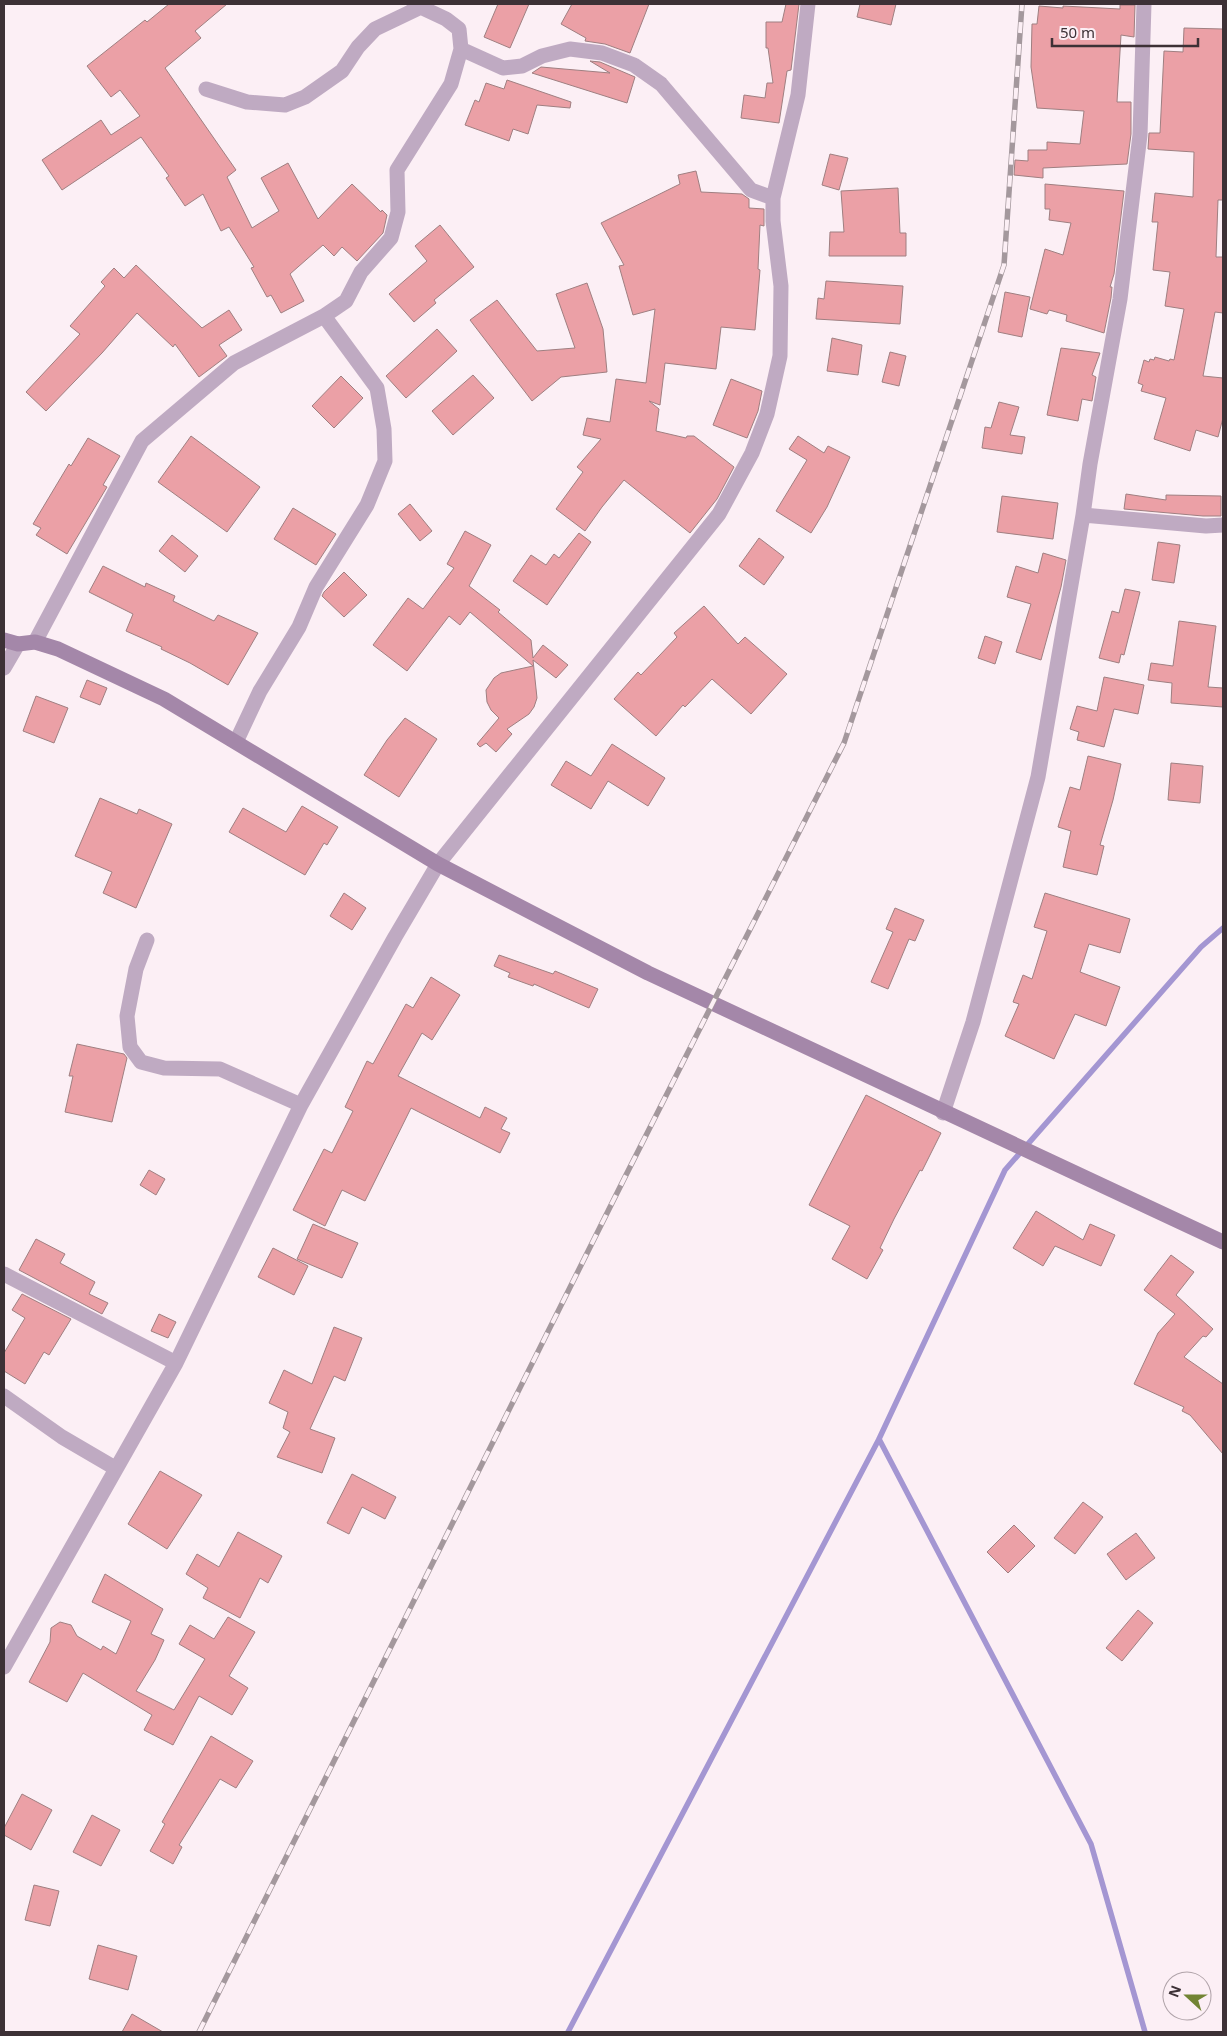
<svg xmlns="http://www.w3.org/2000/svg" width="1227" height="2036" font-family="'Noto Sans',sans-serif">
<rect width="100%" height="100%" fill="#fceff5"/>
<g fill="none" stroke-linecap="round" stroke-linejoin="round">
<path stroke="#a496d2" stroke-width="5.5" d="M 879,1439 L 1091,1844 L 1145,2032
M 568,2032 L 879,1439 L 1005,1170 L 1201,947 L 1223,928"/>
</g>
<path fill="#eba0a6" stroke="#9f7f81" d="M 169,4 L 227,4 L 195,31 L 201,38 L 165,68 L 236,170 L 227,177 L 252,228 L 279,211 L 261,178 L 288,163 L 318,219 L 352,184 L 381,212 L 382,210 L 387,215 L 383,233 L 357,261 L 342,247 L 334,256 L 323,245 L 290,274 L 304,301 L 281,313 L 271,295 L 267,297 L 251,268 L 254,267 L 229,227 L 221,231 L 203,194 L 185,206 L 166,178 L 169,176 L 141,137 L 62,190 L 42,160 L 101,120 L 111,135 L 140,116 L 120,90 L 111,97 L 87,66 L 145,20 L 147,22 Z
M 498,4 L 529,4 L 510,48 L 484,37 Z
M 572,4 L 649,4 L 630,53 L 605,44 L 585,41 L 586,38 L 561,24 Z
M 786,4 L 799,4 L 791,70 L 787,71 L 779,123 L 741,118 L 744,95 L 765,98 L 767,83 L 773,83 L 768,48 L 766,48 L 766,22 L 782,22 Z
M 860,4 L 896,4 L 891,25 L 857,17 Z
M 1120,5 L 1135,5 L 1134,37 L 1121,35 L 1117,102 L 1131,102 L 1131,134 L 1127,164 L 1043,168 L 1043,178 L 1014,175 L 1015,160 L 1028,161 L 1028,150 L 1047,150 L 1047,142 L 1080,144 L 1084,111 L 1037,108 L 1031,67 L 1032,24 L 1037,24 L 1039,6 L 1063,8 L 1063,6 L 1120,9 Z
M 1184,28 L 1223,29 L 1223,200 L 1218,200 L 1216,257 L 1223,257 L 1223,313 L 1215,312 L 1203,376 L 1223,378 L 1223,418 L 1218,437 L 1196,430 L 1190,451 L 1154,439 L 1166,398 L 1141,391 L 1143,385 L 1138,383 L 1144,360 L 1149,362 L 1150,359 L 1154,360 L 1155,357 L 1169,361 L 1170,359 L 1174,360 L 1184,309 L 1165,306 L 1170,272 L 1153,270 L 1158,222 L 1152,222 L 1155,193 L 1193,197 L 1194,152 L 1148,149 L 1149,133 L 1160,133 L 1164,51 L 1183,52 Z
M 590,61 L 600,62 L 635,77 L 627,103 L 532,73 L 541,67 L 610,73 Z
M 507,80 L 571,102 L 570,108 L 537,105 L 528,134 L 513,129 L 509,141 L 465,125 L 475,100 L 479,102 L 486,83 L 504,89 Z
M 830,154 L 848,158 L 839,190 L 822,185 Z
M 696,171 L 701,192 L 742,194 L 749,199 L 749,208 L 764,209 L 764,226 L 760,225 L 758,269 L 760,270 L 755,330 L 721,327 L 716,369 L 665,363 L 660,405 L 649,401 L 659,409 L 656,431 L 686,438 L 687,436 L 694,436 L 734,467 L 717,499 L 690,533 L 624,480 L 602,507 L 585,531 L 556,509 L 583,472 L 577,467 L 601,439 L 583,435 L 587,418 L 610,422 L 616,379 L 646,383 L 655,309 L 633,315 L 619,266 L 624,265 L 601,223 L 680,184 L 678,175 Z
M 1045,184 L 1124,191 L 1114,274 L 1110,287 L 1112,287 L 1111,298 L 1104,333 L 1066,321 L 1067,315 L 1049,310 L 1047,314 L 1030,309 L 1045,249 L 1063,255 L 1071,223 L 1049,220 L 1050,209 L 1045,209 Z
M 898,188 L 900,233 L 906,233 L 906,256 L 829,256 L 830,232 L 844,232 L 841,191 Z
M 440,225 L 474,267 L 434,300 L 436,303 L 414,322 L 389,294 L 427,261 L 415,246 Z
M 136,265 L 202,328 L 229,310 L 242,330 L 219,345 L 227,356 L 199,377 L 175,344 L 173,347 L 137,313 L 102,353 L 46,411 L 26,392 L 80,334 L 70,326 L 105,286 L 101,282 L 114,268 L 124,278 Z
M 826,281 L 903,286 L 900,324 L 816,319 L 818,298 L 824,299 Z
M 587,283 L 603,329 L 607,372 L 561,377 L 532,401 L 470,320 L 497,300 L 537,351 L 575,348 L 556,294 Z
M 1005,292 L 1030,297 L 1022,337 L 998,332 Z
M 437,329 L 457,351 L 406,398 L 386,376 Z
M 832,338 L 862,345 L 858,375 L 827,371 Z
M 1061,348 L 1100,353 L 1092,375 L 1096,377 L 1092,401 L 1082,399 L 1078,421 L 1047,415 Z
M 890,352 L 906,356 L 899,386 L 882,382 Z
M 473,375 L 494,398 L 453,435 L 432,411 Z
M 341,376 L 363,398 L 334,428 L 312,406 Z
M 731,379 L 762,391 L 758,411 L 747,438 L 713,425 Z
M 999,402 L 1019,407 L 1010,435 L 1025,437 L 1022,454 L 982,448 L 985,427 L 991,428 Z
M 191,436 L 260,487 L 227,532 L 158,482 Z
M 798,436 L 824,453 L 828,446 L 850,457 L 827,507 L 811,533 L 776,511 L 807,460 L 789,449 Z
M 88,438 L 120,456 L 103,485 L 107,487 L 67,554 L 36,535 L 41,528 L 33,524 L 69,464 L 71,466 Z
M 1126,494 L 1166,500 L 1166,495 L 1221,496 L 1221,516 L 1203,516 L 1124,509 Z
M 1002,496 L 1058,503 L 1053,539 L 997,532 Z
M 410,504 L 432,531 L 420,541 L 398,514 Z
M 293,508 L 336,534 L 316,565 L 274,539 Z
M 465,531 L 491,545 L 469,586 L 500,610 L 498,612 L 531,640 L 533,658 L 543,645 L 568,665 L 556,678 L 533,660 L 537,698 L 534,707 L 529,714 L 507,729 L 512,734 L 496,752 L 486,743 L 480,747 L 477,744 L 499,718 L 491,710 L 487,702 L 486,690 L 494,678 L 501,673 L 533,666 L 470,612 L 460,625 L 449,616 L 407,671 L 373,645 L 408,598 L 423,609 L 454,568 L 447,564 Z
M 579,533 L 591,542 L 547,605 L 513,581 L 531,555 L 546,565 L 554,554 L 559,558 Z
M 172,535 L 198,556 L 185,572 L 159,551 Z
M 759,538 L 784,557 L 764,585 L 739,566 Z
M 1158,542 L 1180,545 L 1174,583 L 1152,580 Z
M 1043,553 L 1066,560 L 1061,587 L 1041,660 L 1016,652 L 1031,604 L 1007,597 L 1016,566 L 1038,573 Z
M 103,566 L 145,587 L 146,583 L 175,596 L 173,601 L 214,621 L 218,615 L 258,633 L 228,685 L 190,663 L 161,649 L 162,647 L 126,631 L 133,614 L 89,592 Z
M 344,572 L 367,595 L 344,617 L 322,596 L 324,592 Z
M 1125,589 L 1140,592 L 1124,655 L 1121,654 L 1119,663 L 1099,658 L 1112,611 L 1119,613 Z
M 704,606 L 738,644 L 745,637 L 787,674 L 751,714 L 712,679 L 685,707 L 683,705 L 656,736 L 614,699 L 638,672 L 641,675 L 677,637 L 674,633 Z
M 1179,621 L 1216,626 L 1208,687 L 1223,688 L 1223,707 L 1171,703 L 1172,683 L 1148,680 L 1151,663 L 1173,666 Z
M 985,636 L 1002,642 L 995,664 L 978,658 Z
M 1104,677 L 1144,685 L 1138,714 L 1114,709 L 1104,747 L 1077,740 L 1079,732 L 1070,729 L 1077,706 L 1097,711 Z
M 87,680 L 107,688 L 100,705 L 80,697 Z
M 36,696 L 68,708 L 54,743 L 23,731 Z
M 405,718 L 437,739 L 399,797 L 364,775 L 387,740 Z
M 612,744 L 665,778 L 648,806 L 608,781 L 591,809 L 551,785 L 566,761 L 591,776 Z
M 1088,756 L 1121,764 L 1113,800 L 1100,845 L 1104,846 L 1097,875 L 1063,867 L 1071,831 L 1058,827 L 1070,787 L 1080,790 Z
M 1171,763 L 1203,766 L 1200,803 L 1168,800 Z
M 100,798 L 137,814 L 139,809 L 172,824 L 136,908 L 103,893 L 112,872 L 75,856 Z
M 302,806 L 338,827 L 327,845 L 324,843 L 305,875 L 229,832 L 243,808 L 286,832 Z
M 344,893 L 366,908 L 352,930 L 330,916 Z
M 1045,893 L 1130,919 L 1120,953 L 1089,944 L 1080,972 L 1120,987 L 1106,1026 L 1075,1014 L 1054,1059 L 1005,1036 L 1019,1004 L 1013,1002 L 1023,975 L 1032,979 L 1047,931 L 1034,927 Z
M 895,908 L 924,920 L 915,941 L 909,939 L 888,989 L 871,982 L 893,932 L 886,929 Z
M 499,955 L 553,974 L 555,971 L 598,989 L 589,1008 L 534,984 L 533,986 L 508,977 L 510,973 L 494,966 Z
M 431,977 L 460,995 L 432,1040 L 422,1033 L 398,1076 L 480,1118 L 485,1107 L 507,1118 L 501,1129 L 510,1133 L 500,1153 L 411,1108 L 365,1201 L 342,1190 L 325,1226 L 293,1210 L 324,1149 L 332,1153 L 353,1111 L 345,1107 L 367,1061 L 373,1064 L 406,1004 L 413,1008 Z
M 77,1044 L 124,1054 L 127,1058 L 112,1122 L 65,1112 L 73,1076 L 69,1076 Z
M 866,1095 L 941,1133 L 922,1171 L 920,1170 L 894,1219 L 880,1248 L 883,1250 L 867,1279 L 832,1259 L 850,1226 L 809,1205 Z
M 149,1170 L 165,1179 L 156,1195 L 140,1185 Z
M 1036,1211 L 1083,1240 L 1090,1224 L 1115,1235 L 1101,1266 L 1055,1246 L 1043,1266 L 1013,1248 Z
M 313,1224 L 358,1243 L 342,1278 L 297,1259 Z
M 36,1239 L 65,1254 L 60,1263 L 95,1282 L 89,1294 L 108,1303 L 102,1314 L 19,1270 Z
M 273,1248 L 308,1266 L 294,1295 L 258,1277 Z
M 1171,1255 L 1194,1272 L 1176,1295 L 1213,1329 L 1206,1337 L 1203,1336 L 1184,1357 L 1223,1384 L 1223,1454 L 1190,1415 L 1182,1411 L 1184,1407 L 1134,1384 L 1158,1333 L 1175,1314 L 1144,1290 Z
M 22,1294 L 71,1319 L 49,1355 L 44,1352 L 25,1384 L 4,1371 L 4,1353 L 25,1318 L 12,1310 Z
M 159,1314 L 176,1322 L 168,1338 L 151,1331 Z
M 334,1327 L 362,1338 L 345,1381 L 334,1376 L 310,1429 L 335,1438 L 322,1473 L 277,1457 L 290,1432 L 283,1428 L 288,1412 L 269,1403 L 284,1370 L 312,1384 Z
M 160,1471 L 202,1495 L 167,1549 L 128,1524 Z
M 352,1474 L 396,1497 L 385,1519 L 362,1507 L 349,1534 L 327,1523 Z
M 1083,1502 L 1103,1517 L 1075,1554 L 1054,1538 Z
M 1014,1525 L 1035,1546 L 1008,1573 L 987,1552 Z
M 238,1532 L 282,1556 L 268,1583 L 260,1578 L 240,1618 L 203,1598 L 208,1588 L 186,1574 L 197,1554 L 219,1567 Z
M 1136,1533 L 1155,1558 L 1126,1580 L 1107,1554 Z
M 105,1574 L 163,1609 L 151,1634 L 164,1640 L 155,1660 L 136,1691 L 174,1710 L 205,1659 L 179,1644 L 190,1625 L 214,1639 L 228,1617 L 255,1632 L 229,1676 L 248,1688 L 232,1715 L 199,1696 L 173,1745 L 144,1730 L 152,1715 L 83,1673 L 67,1702 L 29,1682 L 50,1642 L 51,1628 L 60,1622 L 71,1625 L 77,1636 L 101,1650 L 103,1646 L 116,1654 L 131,1621 L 92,1602 Z
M 1138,1610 L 1153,1623 L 1122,1661 L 1106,1648 Z
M 211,1736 L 253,1761 L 236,1788 L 220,1779 L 179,1845 L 182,1847 L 173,1864 L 150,1851 L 165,1824 L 162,1822 Z
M 22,1794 L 52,1810 L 31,1850 L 4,1835 L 4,1828 Z
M 92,1815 L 120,1830 L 101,1866 L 73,1852 Z
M 34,1885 L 59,1891 L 50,1926 L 25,1920 Z
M 98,1945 L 137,1956 L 128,1990 L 89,1979 Z
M 132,2014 L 163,2032 L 122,2032 Z"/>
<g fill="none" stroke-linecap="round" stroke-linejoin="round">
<path stroke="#bfaac2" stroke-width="15" d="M 461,49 L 503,68 L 522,66 L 542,56 L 570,49 L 602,53 L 634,65 L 661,84 L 751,190 L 773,198
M 206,89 L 247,102 L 285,105 L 305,97 L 342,71 L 358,47 L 375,29 L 421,7
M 1083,515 L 1206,526 L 1223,525
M 35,642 L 142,441 L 234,363 L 324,316
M 4,668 L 18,644
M 236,742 L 260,691 L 299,627 L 316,587 L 367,505 L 385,461 L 384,429 L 377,388 L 324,316 L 346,301 L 361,272 L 391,238 L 398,212 L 397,170 L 451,84 L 461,49 L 459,29 L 446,19 L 414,4
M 147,940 L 136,969 L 127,1016 L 130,1047 L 141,1062 L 164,1068 L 220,1069 L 301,1105
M 943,1113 L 973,1022 L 1038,777 L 1083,515 L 1090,464 L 1120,299 L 1140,135 L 1144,4
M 4,1274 L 176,1363
M 4,1396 L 62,1437 L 115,1468
M 4,1667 L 176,1363 L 301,1105 L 395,937 L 438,864 L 719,514 L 752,453 L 767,414 L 780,356 L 781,286 L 773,221 L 773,198 L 798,95 L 808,4"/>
<path stroke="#a487a9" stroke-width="15" d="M 4,640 L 18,644 L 35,642 L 58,649 L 164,699 L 438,864 L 648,973 L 1223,1242"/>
<defs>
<path id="rail" d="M 199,2032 L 625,1177 L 844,743 L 1004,265 L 1022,4"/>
</defs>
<use href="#rail" stroke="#a4989d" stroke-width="5.5"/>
<use href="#rail" stroke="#fceff5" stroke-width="4" stroke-dasharray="11" stroke-linecap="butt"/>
</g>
<rect width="1227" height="2036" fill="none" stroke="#3d3136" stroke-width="10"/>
<g transform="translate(1187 1996) rotate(291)"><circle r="24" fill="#fceff5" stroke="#b0a3a9"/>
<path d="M0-4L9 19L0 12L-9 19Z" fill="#728434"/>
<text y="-8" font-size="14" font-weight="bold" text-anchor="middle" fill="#3d3136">N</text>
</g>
<path d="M1052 38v8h146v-8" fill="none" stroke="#3d3136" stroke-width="2.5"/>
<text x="1060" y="38" font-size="15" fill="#3d3136" stroke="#fceff5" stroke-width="4" paint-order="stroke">50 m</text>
</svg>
